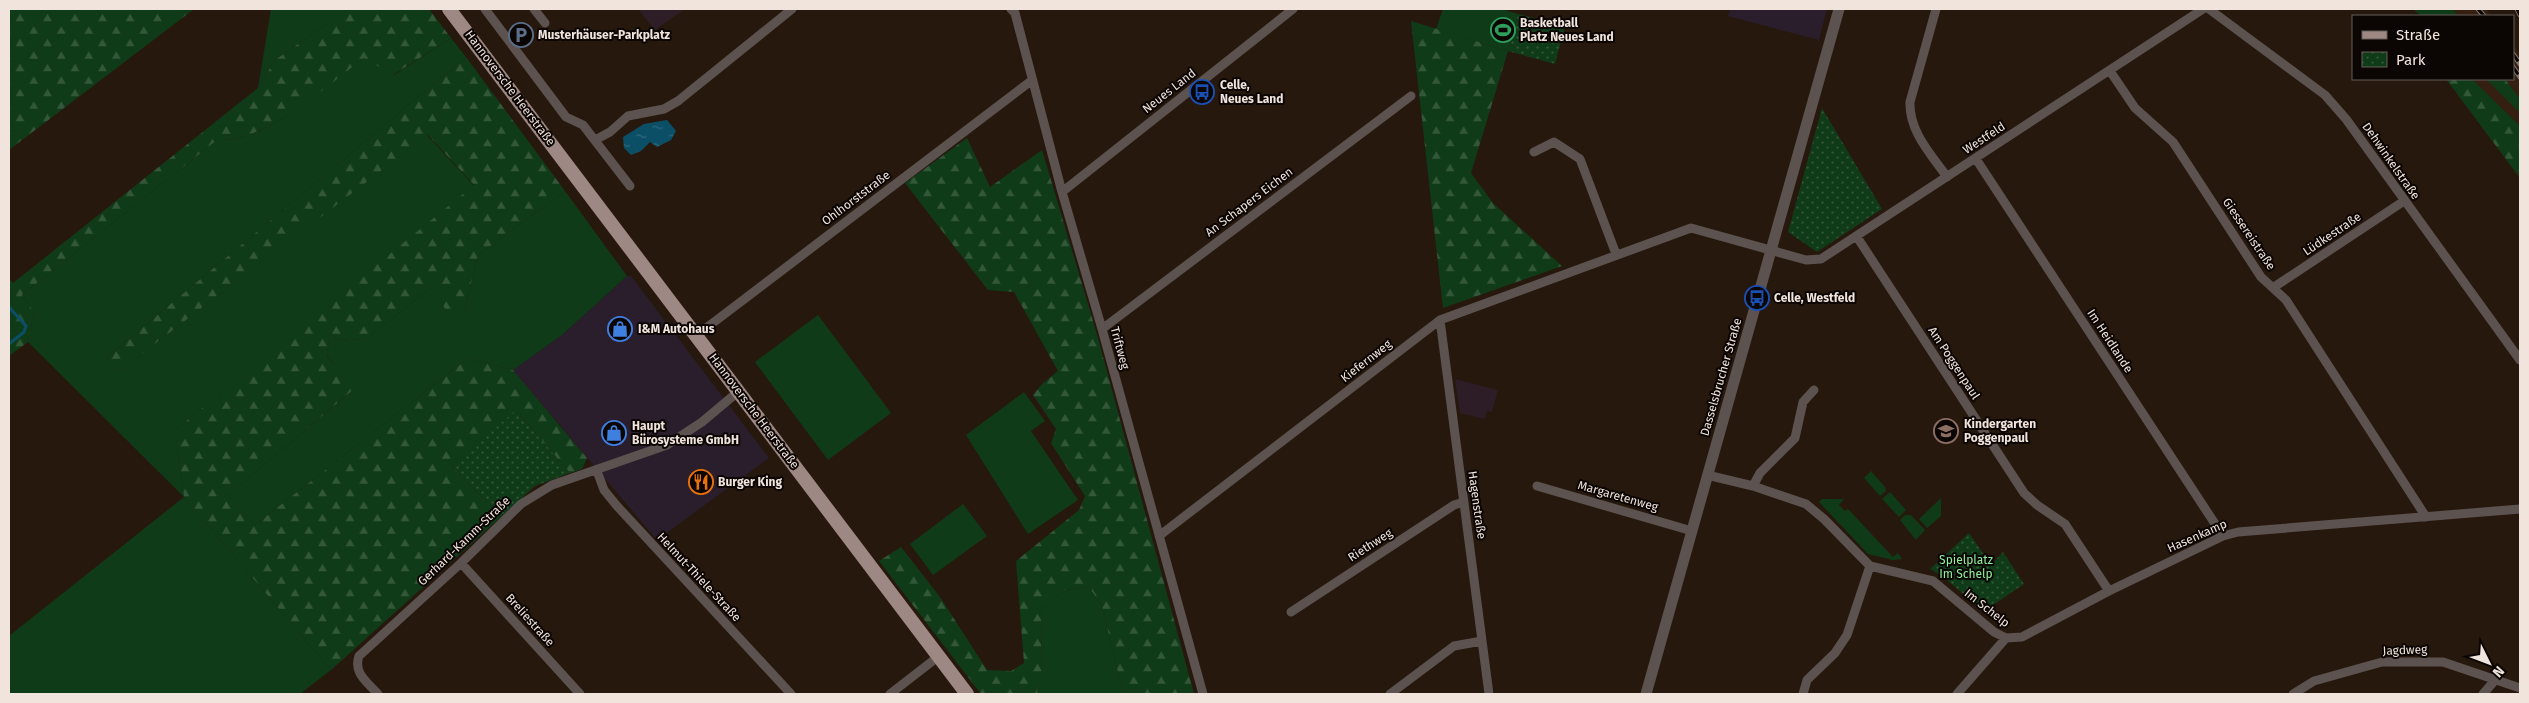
<svg xmlns="http://www.w3.org/2000/svg" width="2529" height="703" font-family="'Fira Sans',sans-serif">
<defs>
<pattern id="forest-firs" width="22" height="20" patternUnits="userSpaceOnUse" patternTransform="scale(1.25)"><rect width="22" height="20" fill="#103b18"/><path d="M5 1l3.5 6h-7zM16 11l3.5 6h-7z" fill="#335739"/></pattern>
<pattern id="park-dots" width="8" height="8" patternUnits="userSpaceOnUse" patternTransform="scale(1.25)"><rect width="8" height="8" fill="#103b18"/><path d="M2 2h.1M6 6h.1" fill="none" stroke="#335739" stroke-width="1.8" stroke-linecap="round"/></pattern>
<pattern id="water-ripples" width="26" height="14" patternUnits="userSpaceOnUse" patternTransform="scale(1.25)"><rect width="26" height="14" fill="#0b4f66"/><path d="M2 4q2-2 4 0t4 0M15 11q2-2 4 0t4 0" fill="none" stroke="#2f687b"/></pattern>
</defs>
<rect width="100%" height="100%" fill="#27180d"/>
<path fill="#2a1e2c" d="M 1730,9 L 1827,9 L 1819,40 L 1728,16 Z
M 627,276 L 631,276 L 769,458 L 657,540 L 513,370 L 562,335 Z"/>
<path fill="#2d1d26" d="M 638,9 L 685,9 L 655,30 Z
M 1455,379 L 1498,390 L 1492,412 L 1487,411 L 1485,419 L 1460,413 Z"/>
<path fill="#351f10" d="M 2453,9 L 2486,9 L 2491,16 L 2458,16 Z
M 2513,44 L 2520,54 L 2520,99 L 2505,79 L 2513,79 Z
M 2472,79 L 2486,79 L 2498,90 L 2520,113 L 2520,126 Z"/>
<path fill="#103b18" d="M 271,9 L 331,9 L 331,21 L 275,60 L 258,88 Z
M 1443,9 L 1501,9 L 1518,14 L 1508,51 L 1436,29 Z
M 451,38 L 466,57 L 106,358 L 118,372 L 427,135 L 474,186 L 175,430 L 184,497 L 331,670 L 300,694 L 9,694 L 9,636 L 184,497 L 28,342 L 34,312 L 22,295 L 217,140 C 266,143 326,86 364,57 L 394,75 Z
M 565,191 L 627,276 L 562,335 L 513,370 L 468,358 L 255,525 L 228,495 L 353,390 L 327,355 L 329,340 L 366,339 L 435,284 L 464,312 L 478,255 Z
M 818,315 L 891,413 L 828,460 L 755,362 Z
M 1024,392 L 1045,421 L 1031,431 L 1078,500 L 1028,534 L 966,435 Z
M 1871,471 L 1885,487 L 1886,491 L 1880,496 L 1864,478 Z
M 1890,492 L 1906,510 L 1899,517 L 1882,499 Z
M 1941,498 L 1941,516 L 1927,528 L 1919,519 Z
M 1822,499 L 1844,499 L 1839,505 L 1845,511 L 1848,509 L 1893,557 L 1898,553 L 1902,559 L 1893,560 L 1868,554 L 1819,502 Z
M 963,504 L 987,536 L 933,575 L 910,544 Z
M 1905,515 L 1911,515 L 1925,530 L 1916,540 L 1900,520 Z
M 1089,587 L 1102,606 L 1123,694 L 1038,694 L 1037,691 L 1042,681 L 1041,610 L 1064,590 Z"/>
<path fill="url(#forest-firs)" d="M 9,9 L 194,9 L 9,150 Z
M 331,9 L 429,9 L 451,38 L 393,75 L 364,58 C 325,87 267,142 217,140 L 22,295 L 34,312 L 28,342 L 9,356 L 9,279 L 13,283 L 258,88 L 275,60 L 331,21 Z
M 2413,9 L 2453,9 L 2458,16 L 2421,16 Z
M 1411,21 L 1508,51 L 1471,173 L 1493,203 L 1562,266 L 1443,308 Z
M 466,57 L 565,191 L 478,255 L 464,312 L 446,312 L 435,284 L 366,339 L 329,340 L 327,356 L 354,389 L 228,495 L 255,525 L 468,358 L 513,370 L 587,458 L 582,469 L 570,473 L 517,411 L 452,466 L 501,517 L 331,670 L 184,497 L 175,430 L 474,185 L 428,135 L 118,372 L 106,358 Z
M 2446,79 L 2472,79 L 2520,126 L 2520,178 Z
M 2486,79 L 2505,79 L 2520,99 L 2520,113 Z
M 967,138 L 990,187 L 1042,150 L 1096,331 L 1194,694 L 1123,694 L 1102,606 L 1089,587 L 1064,590 L 1041,610 L 1042,681 L 1037,691 L 1038,694 L 981,694 L 879,561 L 901,547 L 940,597 L 987,670 L 1011,671 L 1024,663 L 1016,561 L 1079,510 L 1085,496 L 1051,443 L 1056,429 L 1033,395 L 1042,384 L 1058,371 L 1014,292 L 988,290 L 905,183 Z"/>
<path fill="url(#park-dots)" d="M 1518,14 L 1565,26 L 1555,64 L 1508,51 Z
M 1822,108 L 1882,209 L 1817,252 L 1788,232 Z
M 516,410 L 570,473 L 535,486 L 501,517 L 452,466 Z
M 1969,533 L 1991,565 L 2003,552 L 2024,584 L 1984,611 L 1942,576 L 1930,569 Z"/>
<path fill="url(#water-ripples)" d="M 667,120 L 676,131 L 671,140 L 657,147 L 650,142 L 641,151 L 631,155 L 624,148 L 623,137 L 644,124 Z"/>
<g fill="none" stroke-linecap="round" stroke-linejoin="round">
<path stroke="#0b4f66" stroke-width="3" d="M 9,307 L 26,326 L 24,332 L 9,344"/>
<path stroke="#5c524f" stroke-width="9" d="M 485,9 L 566,117 L 583,125 L 630,186
M 534,9 L 545,23
M 1011,9 L 1015,13 L 1062,192 L 1102,329 L 1203,694
M 1936,9 L 1910,102 C 1909,131 1930,153 1947,177
M 2209,9 L 2325,95 L 2346,119 L 2520,360
M 2110,71 L 2135,108 L 2173,142 L 2261,277 L 2286,300 L 2426,517
M 595,140 L 610,132 L 628,116 L 664,109 L 678,101 L 792,9
M 1534,152 L 1554,142 L 1580,159 L 1616,254
M 1976,159 L 2223,536
M 1062,192 L 1293,9
M 1857,237 L 2024,493 L 2037,505 L 2065,524 L 2109,591
M 2274,287 L 2404,201
M 1440,320 L 1489,694
M 1102,329 L 1411,96
M 697,335 L 1031,81
M 597,471 L 604,490 L 617,506 L 791,694
M 1707,475 L 1753,486 L 1806,504 L 1824,519 L 1870,566 L 1933,581 L 1994,632 L 2006,638
M 1537,486 L 1692,531
M 1753,486 L 1760,473 L 1795,438 L 1803,402 L 1814,390
M 1159,536 L 1440,320 L 1691,228 L 1806,260 L 1821,259 L 2203,9
M 461,563 L 580,694
M 1291,612 L 1454,505 L 1464,502
M 378,694 C 367,682 353,673 359,656 L 461,563 L 521,504 L 552,485 L 667,445 L 702,422 L 739,391
M 890,694 L 939,656
M 1390,694 L 1454,646 L 1482,641
M 1803,694 L 1807,680 L 1835,653 L 1847,635 L 1870,566
M 1957,694 L 2006,638 L 2022,637 L 2109,591 L 2223,536 L 2238,532 L 2520,509
M 2293,694 L 2314,681 L 2382,662 L 2443,662 L 2520,688
M 2483,694 L 2496,679"/>
<path stroke="#5c524f" stroke-width="11" d="M 1646,694 L 1839,9"/>
<path stroke="#9d8883" stroke-width="14" d="M 449,9 L 967,694"/>
<defs>
<path id="rail" d="M 2478,9 L 2484,16
M 2517,9 L 2520,15
M 2513,54 L 2520,64
M 2513,67 L 2520,77"/>
</defs>
<use href="#rail" stroke="#82756c" stroke-width="5"/>
<use href="#rail" stroke="#0b0503" stroke-width="3" stroke-dasharray="9" stroke-linecap="butt"/>
</g>
<defs>
<symbol id="stadium-ring" viewBox="-11 -11 22 22"><circle r="9.5" fill="#0b0503" stroke="#2e9e5b" stroke-width="1.5"/><path d="M0-5a6.5 5 0 1 0 0 10a6.5 5 0 1 0 0-10ZM-3.5-1.8h7v3.6h-7Z" fill="#2e9e5b"/></symbol>
<symbol id="parking-ring" viewBox="-11 -11 22 22"><circle r="9.5" fill="#0b0503" stroke="#5c6f8a" stroke-width="1.5"/><path d="M-3.5-5.5H1a3.5 3.5 0 0 1 0 7H-1V5.5H-3.5ZM-1-3.4V-.6H.8a1.4 1.4 0 0 0 0-2.8Z" fill="#5c6f8a"/></symbol>
<symbol id="bus-ring" viewBox="-11 -11 22 22"><circle r="9.5" fill="#0b0503" stroke="#1a4fb4" stroke-width="1.5"/><path d="M-5-6H5V4H4V6H2V4H-2V6H-4V4H-5ZM-3.5-4V0h7V-4ZM-3.5 1.2v1.5H-2V1.2ZM2 1.2v1.5H3.5V1.2Z" fill="#1a4fb4"/></symbol>
<symbol id="shop-ring" viewBox="-11 -11 22 22"><circle r="9.5" fill="#0b0503" stroke="#3f7fe0" stroke-width="1.5"/><path d="M-5-2.5h2.3a2.7 3.5 0 0 1 5.4 0H5L5.5 6h-11ZM-1.5-2.5h3a1.5 2.3 0 0 0-3 0Z" fill="#3f7fe0"/></symbol>
<symbol id="school-ring" viewBox="-11 -11 22 22"><circle r="9.5" fill="#0b0503" stroke="#8d6e63" stroke-width="1.5"/><path d="M0-5L7-2L0 1L-7-2ZM-4 1L0 2.5L4 1V4Q0 6-4 4Z" fill="#8d6e63"/></symbol>
<symbol id="restaurant-ring" viewBox="-11 -11 22 22"><circle r="9.5" fill="#0b0503" stroke="#e8710a" stroke-width="1.5"/><path d="M-5-6h1v4h1v-4h1v4h1v-4h1v5L-1.5 .5V6h-2V.5L-5-1ZM5-6V6H3V1.5H1.5Q1.5-4 5-6Z" fill="#e8710a"/></symbol>
</defs>
<g fill-rule="evenodd">
<use href="#stadium-ring" x="1489" y="16" width="28" height="28"/>
<use href="#parking-ring" x="507" y="21" width="28" height="28"/>
<use href="#bus-ring" x="1188" y="78" width="28" height="28"/>
<use href="#bus-ring" x="1743" y="284" width="28" height="28"/>
<use href="#shop-ring" x="606" y="315" width="28" height="28"/>
<use href="#school-ring" x="1932" y="417" width="28" height="28"/>
<use href="#shop-ring" x="600" y="419" width="28" height="28"/>
<use href="#restaurant-ring" x="687" y="468" width="28" height="28"/>
</g>
<g text-anchor="middle" stroke-width="4" stroke-linejoin="round" paint-order="stroke">
<g font-size="12" font-weight="bold" fill="#f0e4dd" stroke="#0b0503" text-anchor="start">
<text x="1520" y="27">Basketball<tspan x="1520" dy="14">Platz Neues Land</tspan></text>
<text x="538" y="39">Musterhäuser-Parkplatz</text>
<text x="1220" y="89">Celle,<tspan x="1220" dy="14">Neues Land</tspan></text>
<text x="1774" y="302">Celle, Westfeld</text>
<text x="638" y="333">I&amp;M Autohaus</text>
<text x="1964" y="428">Kindergarten<tspan x="1964" dy="14">Poggenpaul</tspan></text>
<text x="632" y="430">Haupt<tspan x="632" dy="14">Bürosysteme GmbH</tspan></text>
<text x="718" y="486">Burger King</text>
</g>
<g font-size="12" fill="#f0e4dd" stroke="#0b0503">
<text transform="translate(510 88) rotate(53)" y="4">Hannoversche Heerstraße</text>
<text transform="translate(1169 91) rotate(-38)" y="4">Neues Land</text>
<text transform="translate(1984 138) rotate(-33)" y="4">Westfeld</text>
<text transform="translate(2391 161) rotate(55)" y="4">Dehwinkelstraße</text>
<text transform="translate(856 198) rotate(-37)" y="4">Ohlhorststraße</text>
<text transform="translate(1249 202) rotate(-37)" y="4">An Schapers Eichen</text>
<text transform="translate(2249 234) rotate(56)" y="4">Giessereistraße</text>
<text transform="translate(2332 234) rotate(-34)" y="4">Lüdkestraße</text>
<text transform="translate(2110 341) rotate(57)" y="4">Im Heidlande</text>
<text transform="translate(1120 348) rotate(75)" y="4">Triftweg</text>
<text transform="translate(1366 361) rotate(-38)" y="4">Kiefernweg</text>
<text transform="translate(1954 363) rotate(57)" y="4">Am Poggenpaul</text>
<text transform="translate(1721 377) rotate(-74)" y="4">Dasselsbrucher Straße</text>
<text transform="translate(754 411) rotate(53)" y="4">Hannoversche Heerstraße</text>
<text transform="translate(1618 496) rotate(16)" y="4">Margaretenweg</text>
<text transform="translate(1477 505) rotate(82)" y="4">Hagenstraße</text>
<text transform="translate(2197 536) rotate(-24)" y="4">Hasenkamp</text>
<text transform="translate(464 541) rotate(-44)" y="4">Gerhard-Kamm-Straße</text>
<text transform="translate(1370 545) rotate(-33)" y="4">Riethweg</text>
<text transform="translate(699 577) rotate(47)" y="4">Helmut-Thiele-Straße</text>
<text transform="translate(1987 608) rotate(38)" y="4">Im Schelp</text>
<text transform="translate(530 620) rotate(48)" y="4">Breliestraße</text>
<text transform="translate(2405 650) rotate(-2)" y="4">Jagdweg</text>
</g>
<g font-size="12" fill="#8ff29b" stroke="#0b0503">
<text x="1966" y="564">Spielplatz<tspan x="1966" dy="14">Im Schelp</tspan></text>
</g>
</g>
<rect width="2529" height="703" fill="none" stroke="#f0e4dd" stroke-width="20"/>
<rect x="2352" y="15" width="162" height="65" fill="#0b0503" stroke="#675e5a"/>
<rect x="2362" y="31" width="25" height="8" fill="#9d8883" stroke="#675e5a"/>
<text x="2396" y="40" font-size="15" fill="#f0e4dd">Straße</text>
<rect x="2362" y="52" width="25" height="15" fill="url(#park-dots)" stroke="#675e5a"/>
<text x="2396" y="65" font-size="15" fill="#f0e4dd">Park</text>
<g transform="translate(2489 663) rotate(132)" stroke="#0b0503" stroke-width="4" paint-order="stroke">
<path d="M0-4L9 19L0 12L-9 19Z" fill="#f0e4dd"/>
<text y="-8" font-size="14" font-weight="bold" text-anchor="middle" fill="#f0e4dd">N</text>
</g>
</svg>
